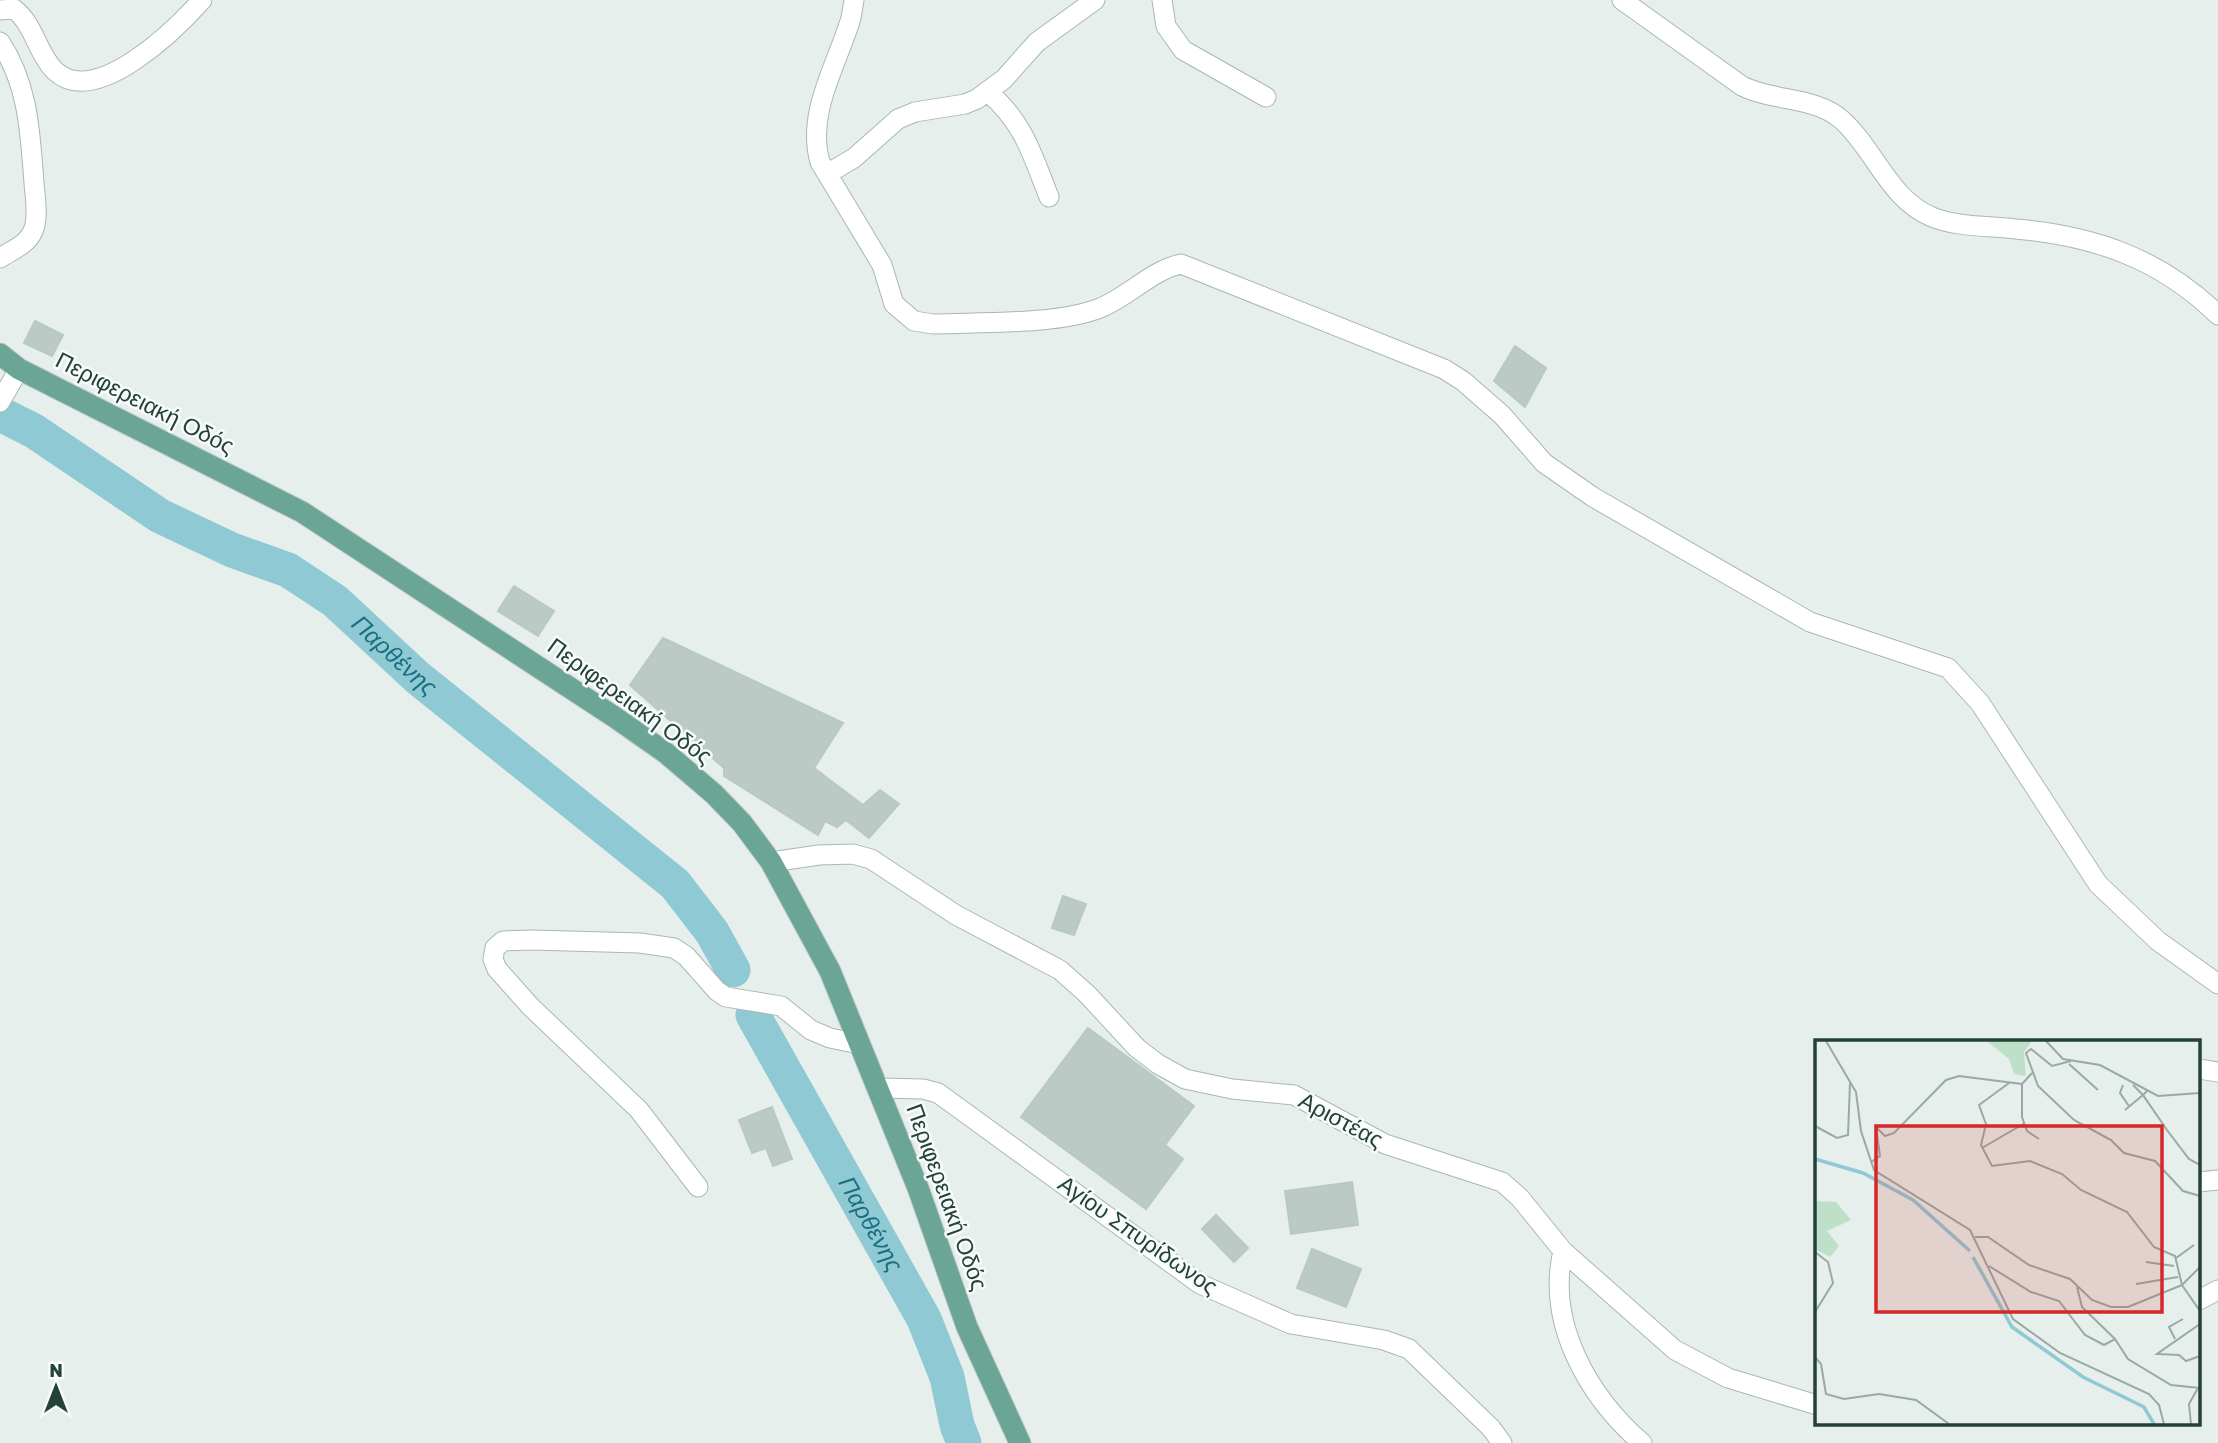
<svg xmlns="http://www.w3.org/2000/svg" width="2218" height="1443" font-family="Rubik,sans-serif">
<rect width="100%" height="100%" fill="#e6efeb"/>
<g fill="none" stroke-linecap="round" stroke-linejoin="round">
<g stroke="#8ec9d4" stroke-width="35">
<path id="s1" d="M 0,414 L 34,431 L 160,516 L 232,550 L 288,570 L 335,601 L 418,678 L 675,884 L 712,932 L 733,970"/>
<path id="s2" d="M 753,1015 L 924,1319 L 947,1377 L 957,1425 L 964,1443"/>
</g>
</g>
<path fill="#bbcac4" stroke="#b8c9c2" stroke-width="2" d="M 35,321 L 63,335 L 52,356 L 24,343 Z
M 1515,346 L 1546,368 L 1525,407 L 1494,381 Z
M 514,586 L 554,611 L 538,636 L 498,611 Z
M 663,638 L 843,723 L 814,768 L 863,805 L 880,790 L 899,804 L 869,838 L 846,820 L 837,827 L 825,821 L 818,835 L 724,776 L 724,768 L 630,685 Z
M 1063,896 L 1086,904 L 1074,935 L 1052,928 Z
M 1088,1028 L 1194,1106 L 1165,1145 L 1183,1159 L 1146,1209 L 1021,1117 Z
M 772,1107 L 792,1159 L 773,1166 L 766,1148 L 752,1153 L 739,1120 Z
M 1352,1182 L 1358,1225 L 1291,1234 L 1285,1191 Z
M 1216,1215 L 1248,1248 L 1234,1262 L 1202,1229 Z
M 1312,1249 L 1361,1269 L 1346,1307 L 1297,1288 Z"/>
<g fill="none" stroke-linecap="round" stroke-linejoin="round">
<defs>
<path id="minor" d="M 854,0 L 851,18 C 837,65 806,113 820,162 L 882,265 L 894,304 L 914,321 L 933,324 C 980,322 1058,325 1100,308 C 1128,297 1152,270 1181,264 L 1444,369 L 1463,381 L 1502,415 L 1544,463 L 1593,497 L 1810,622 L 1948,668 L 1980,703 L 2098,884 L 2158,941 L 2218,984
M 1162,0 L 1166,26 L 1183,50 L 1266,97
M 1622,0 L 1742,86 C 1774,102 1815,96 1842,120 C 1875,150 1889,199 1932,217 C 1956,227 1990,226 2016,229 C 2095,236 2161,259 2218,315
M 0,10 L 14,9 C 34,24 37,53 55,71 C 96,109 177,28 202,0
M 0,42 C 29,86 30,133 34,183 C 35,197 39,218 33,231 C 27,245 12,250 0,258
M 988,92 C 1024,123 1032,154 1049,197
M 827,174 L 854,158 L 898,119 L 915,112 L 965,104 L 977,99 L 1004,79 L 1037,42 L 1095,0
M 0,402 L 19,369
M 771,862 L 819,855 L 853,854 L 871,859 L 956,915 L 1060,970 L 1087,994 L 1137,1048 L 1158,1064 L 1185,1079 L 1232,1089 L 1294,1095 L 1385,1144 L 1502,1182 L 1520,1198 L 1563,1251 L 1675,1350 L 1728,1378 L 1817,1405
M 2199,1069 L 2218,1072
M 879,1088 L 923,1089 L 938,1093 L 1200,1284 L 1291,1324 L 1384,1340 L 1409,1349 L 1491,1428 L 1502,1443
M 2199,1182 L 2218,1180
M 698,1187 L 639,1110 L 530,1006 L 497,969 L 493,959 L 495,948 L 503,941 L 533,940 L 640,943 L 674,948 L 686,956 L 717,991 L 726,997 L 781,1006 L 811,1030 L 830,1038 L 859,1044
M 1563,1251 C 1546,1324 1589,1397 1642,1443
M 2199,1300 L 2218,1290"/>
<path id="major" d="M 0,354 L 19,369 L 302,512 L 616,718 L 666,753 L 714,794 L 742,823 L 771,862 L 830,971 L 918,1188 L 967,1327 L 1020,1443"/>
</defs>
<use href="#minor" stroke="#a8b8b2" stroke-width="21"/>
<use href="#major" stroke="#c2cac8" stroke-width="23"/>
<use href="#minor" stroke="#fff" stroke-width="19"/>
<use href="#major" stroke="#6aa596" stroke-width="21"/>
</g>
<g text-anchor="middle" stroke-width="5" stroke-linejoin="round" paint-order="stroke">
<g font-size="23" fill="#24423a" stroke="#f7fbf9">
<text transform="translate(145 403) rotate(27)" y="8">Περιφερειακή Οδός</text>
<text transform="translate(630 701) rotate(36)" y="8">Περιφερειακή Οδός</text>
<text transform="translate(1341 1120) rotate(28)" y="8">Αριστέας</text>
<text transform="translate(947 1197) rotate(70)" y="8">Περιφερειακή Οδός</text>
<text transform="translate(1138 1235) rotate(35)" y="8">Αγίου Σπυρίδωνος</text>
</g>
<g font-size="24" font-style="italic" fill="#1c6f80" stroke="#f7fbf9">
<text dy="8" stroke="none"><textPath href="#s1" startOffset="466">Παρθένης</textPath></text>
<text dy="8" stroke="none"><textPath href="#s2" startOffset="240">Παρθένης</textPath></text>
</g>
</g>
<g transform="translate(1815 1040)">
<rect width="385" height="385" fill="#e6efeb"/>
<path d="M 172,1 L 217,1 L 209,12 L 211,36 L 199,34 L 194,19 ZM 0,161 L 21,162 L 36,180 L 12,191 L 24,206 L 15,217 L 0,209 Z" fill="#bfe0c8"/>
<path fill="none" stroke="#8ec9d4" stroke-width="3.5" d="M 0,119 L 48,133 L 98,160 L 155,211M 158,217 L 197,287 L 268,337 L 329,367 L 339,384"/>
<path fill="none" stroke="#98aaa4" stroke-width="2" d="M 11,1 L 41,52 L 46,91 L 59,130 L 155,190 L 198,279 L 245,313 L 334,354 L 344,365 L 349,384M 231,1 L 248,19 L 285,25 L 343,56 L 385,53M 256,21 L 237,26 L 216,9 L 211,13 L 223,46 L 259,80 L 296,100 L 309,113 L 340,121 L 368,151 L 385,156M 254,24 L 283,50M 217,33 L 207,44 L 207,77 L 212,91 L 224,99M 194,43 L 164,65 L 171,84 L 166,105 L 177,126 L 215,121 L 247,134 L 266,150 L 312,172 L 339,207 L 360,216 L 367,245 L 385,271M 308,45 L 305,53 L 314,66M 332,51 L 328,55 L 352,90 L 374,119 L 385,125M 310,70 L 328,55 L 318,45M 0,86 L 22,98 L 33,95 L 35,43M 167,108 L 210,83M 56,122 L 65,116 L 61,87 L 70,96 L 79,93 L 131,40 L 144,36 L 207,44M 160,197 L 173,197 L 214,225 L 255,239 L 277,260 L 296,267 L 313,267 L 367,245M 0,212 L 13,222 L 18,243 L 0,272M 361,218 L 379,205M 331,222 L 359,226M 174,226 L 216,252 L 244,261 L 270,295 L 289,305 L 300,299 L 313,319 L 356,345 L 385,348M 321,244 L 363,237M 367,245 L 385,227M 262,247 L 267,267 L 300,299M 385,284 L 342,314 L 364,315 L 371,321 L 385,316M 360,299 L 354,287 L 368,279M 0,317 L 6,324 L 11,354 L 29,359 L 64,354 L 101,360 L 134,384M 376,384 L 374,364 L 383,348"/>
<path fill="#d62828" fill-opacity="0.15" stroke="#d62828" stroke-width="3.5" d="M 61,86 L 347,86 L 347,272 L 61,272 Z"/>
<rect width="385" height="385" fill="none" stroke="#24423a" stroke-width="3.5"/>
</g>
<g transform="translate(56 1387)" stroke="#f7fbf9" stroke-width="5" paint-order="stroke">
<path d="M0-5L12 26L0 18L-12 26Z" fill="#24423a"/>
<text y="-10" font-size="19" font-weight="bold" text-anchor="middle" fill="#24423a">N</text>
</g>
</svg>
